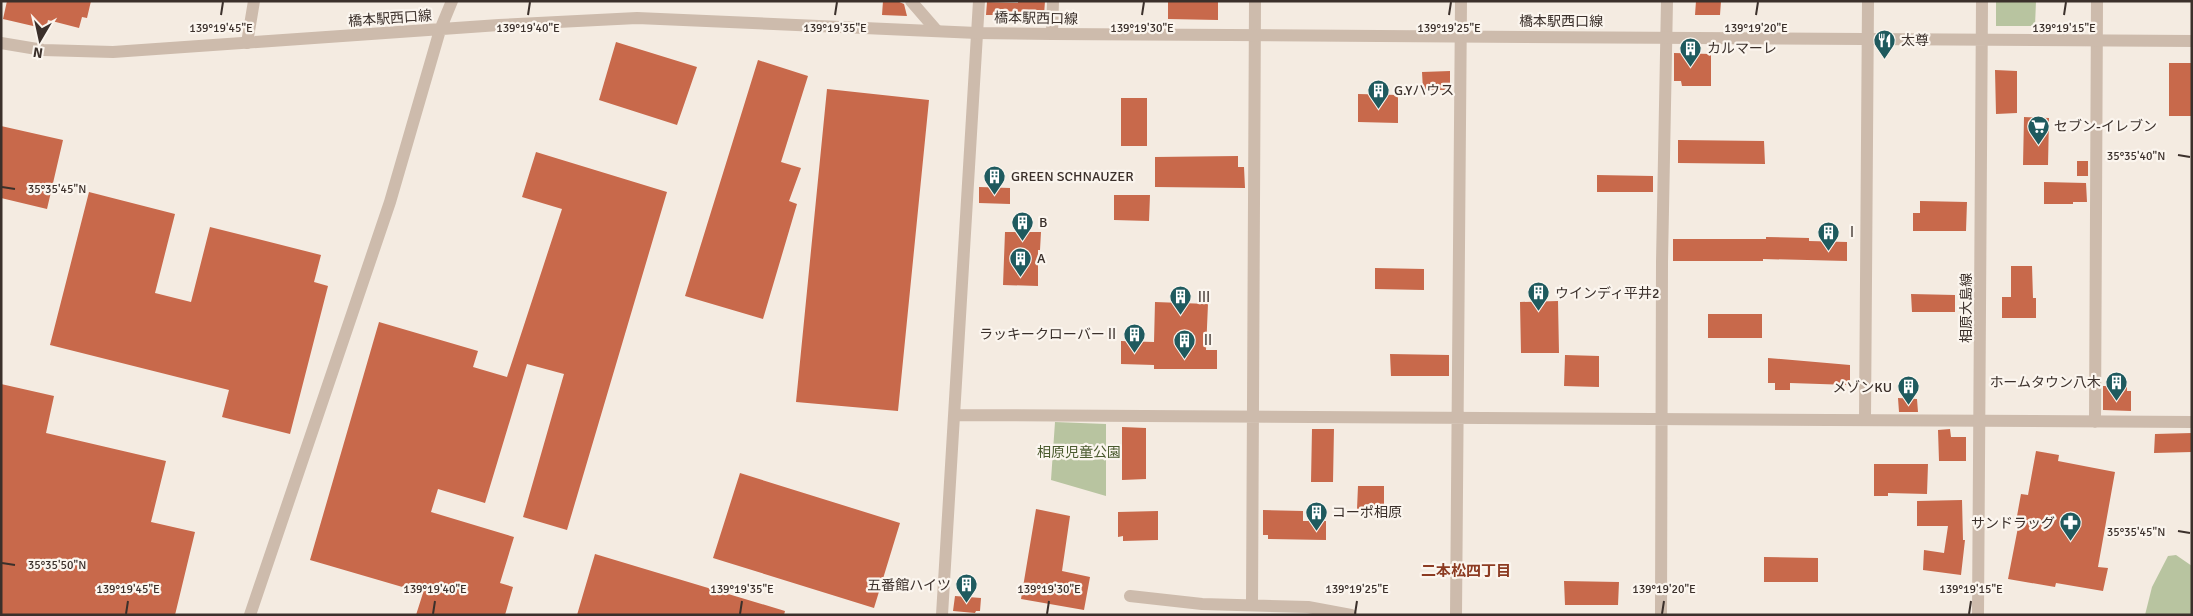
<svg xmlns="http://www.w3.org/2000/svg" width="2193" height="616" font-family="Signika,'Noto Sans JP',sans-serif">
<rect width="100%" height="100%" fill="#f4ebe1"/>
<path fill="#b8c4a0" d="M 1996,1 L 2036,1 L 2035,26 L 1996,26 Z
M 1055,422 L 1106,424 L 1106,496 L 1051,480 Z
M 2176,555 L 2192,566 L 2192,615 L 2145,615 L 2152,587 L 2168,556 Z"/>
<path fill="#c8694b" d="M 7,1 L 91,1 L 87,18 L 82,17 L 79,28 L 48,20 L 46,29 L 3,19 Z
M 883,1 L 897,1 L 904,4 L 907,16 L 882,15 Z
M 1018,1 L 1045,1 L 1044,15 L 986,15 L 987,2 L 1018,3 Z
M 1168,1 L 1218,1 L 1218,20 L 1168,19 Z
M 1696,1 L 1721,1 L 1720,15 L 1695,15 Z
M 616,42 L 697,67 L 677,125 L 599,100 Z
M 1674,53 L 1711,54 L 1711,86 L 1682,86 L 1681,81 L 1674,81 Z
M 758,60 L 808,76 L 781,162 L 801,168 L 789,201 L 797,204 L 763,319 L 685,296 Z
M 2169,63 L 2192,63 L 2192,116 L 2169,116 Z
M 1995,70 L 2017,71 L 2017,113 L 1996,114 Z
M 1450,71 L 1450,90 L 1423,90 L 1422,72 Z
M 827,89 L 929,100 L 898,411 L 796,402 Z
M 1358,94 L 1398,95 L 1398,123 L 1358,122 Z
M 1121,98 L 1147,98 L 1147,146 L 1121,146 Z
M 2024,117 L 2049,118 L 2048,165 L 2023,165 Z
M 1,126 L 63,140 L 47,209 L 1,198 Z
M 1678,140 L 1764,141 L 1765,164 L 1678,163 Z
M 536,152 L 667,192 L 567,530 L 523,517 L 564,374 L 527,364 L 485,503 L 438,489 L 431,512 L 514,537 L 500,583 L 513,587 L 505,615 L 416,615 L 423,593 L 310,560 L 379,322 L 478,351 L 473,367 L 507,377 L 562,209 L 522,197 Z
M 1238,156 L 1238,167 L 1244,167 L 1245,188 L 1155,187 L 1155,157 Z
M 2077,161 L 2088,161 L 2088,176 L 2077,176 Z
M 1597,175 L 1653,176 L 1653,192 L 1597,192 Z
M 2044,182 L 2086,183 L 2087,202 L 2073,202 L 2073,204 L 2044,204 Z
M 979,187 L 1010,188 L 1010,204 L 979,203 Z
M 89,192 L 175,214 L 155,293 L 191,302 L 210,227 L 321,255 L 314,282 L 328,286 L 290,434 L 222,417 L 229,390 L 50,345 Z
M 1114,195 L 1150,195 L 1149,221 L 1114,220 Z
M 1920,201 L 1967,202 L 1966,231 L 1913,231 L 1913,213 L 1920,213 Z
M 1005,232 L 1041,232 L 1040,250 L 1038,250 L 1038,286 L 1003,285 Z
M 1766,237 L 1809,238 L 1809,241 L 1847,242 L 1847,261 L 1763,259 L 1763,261 L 1673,261 L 1673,239 L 1766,239 Z
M 2011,266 L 2032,266 L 2033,298 L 2036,298 L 2036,318 L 2002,318 L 2002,297 L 2011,297 Z
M 1375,268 L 1424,269 L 1424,290 L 1375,289 Z
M 1911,294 L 1955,295 L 1955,312 L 1912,312 Z
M 1558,301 L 1559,353 L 1521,353 L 1520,302 Z
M 1155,302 L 1208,304 L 1206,350 L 1217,350 L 1217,369 L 1154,369 L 1154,365 L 1121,364 L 1121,341 L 1154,342 Z
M 1708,314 L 1762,314 L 1762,338 L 1708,338 Z
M 1390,354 L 1449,355 L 1449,376 L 1391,376 Z
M 1565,355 L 1599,356 L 1599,387 L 1564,386 Z
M 1768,358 L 1850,365 L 1850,385 L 1790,383 L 1790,390 L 1775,390 L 1775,383 L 1768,383 Z
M 2113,380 L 2127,381 L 2127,391 L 2131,391 L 2131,411 L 2103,410 L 2103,386 L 2112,386 Z
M 1,384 L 54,396 L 46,433 L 166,461 L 151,522 L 195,532 L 175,615 L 1,615 Z
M 1898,398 L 1917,399 L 1918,412 L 1899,412 Z
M 1122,427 L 1146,428 L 1146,479 L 1122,480 Z
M 1312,429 L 1334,429 L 1333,482 L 1311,482 Z
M 1950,429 L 1951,437 L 1966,437 L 1966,461 L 1939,461 L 1938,430 Z
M 2192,433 L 2192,452 L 2154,453 L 2155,434 Z
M 2036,451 L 2059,455 L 2058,461 L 2115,472 L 2098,567 L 2108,568 L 2103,591 L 2056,583 L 2055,587 L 2008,579 L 2020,517 L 2017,516 L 2021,494 L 2028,495 Z
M 1874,464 L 1928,464 L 1927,494 L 1888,493 L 1888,496 L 1874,496 Z
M 740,473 L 900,523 L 874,608 L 713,558 Z
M 1358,486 L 1384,486 L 1384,508 L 1357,509 Z
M 1962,500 L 1963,540 L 1965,540 L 1961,575 L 1923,570 L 1924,550 L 1944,553 L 1948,526 L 1917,526 L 1917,501 Z
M 1036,509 L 1070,516 L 1062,571 L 1090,577 L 1084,610 L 1021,599 Z
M 1263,510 L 1303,511 L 1303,521 L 1326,521 L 1326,540 L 1268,539 L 1268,535 L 1263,535 Z
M 1158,511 L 1158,540 L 1123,541 L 1123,536 L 1118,537 L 1118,512 Z
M 595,554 L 785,611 L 784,615 L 577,615 Z
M 1764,557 L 1818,558 L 1818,582 L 1764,582 Z
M 1564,581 L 1619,582 L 1618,605 L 1565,605 Z
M 955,596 L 981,598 L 980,611 L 976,611 L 975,613 L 953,611 Z"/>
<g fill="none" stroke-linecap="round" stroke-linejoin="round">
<path stroke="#cdbbac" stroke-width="12" d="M 911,1 L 937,31
M 1052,34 L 1053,1
M 247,43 L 254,1
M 955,415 L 2192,422
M 1865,420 L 1868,1
M 2095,422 L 2097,1
M 1130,596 L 1202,604 L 1308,607 L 1351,615
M 1252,605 L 1255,1
M 942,615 L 979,1
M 1456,615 L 1461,1
M 1661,615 L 1662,262 L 1667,1"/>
<path stroke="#cdbbac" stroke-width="12" d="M 1,43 L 43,50 L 113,52 L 499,25 L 637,18 L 977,33 L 1052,34 L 2192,41
M 250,615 L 390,202 L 440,30 L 452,1
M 1978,615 L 1982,1"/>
</g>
<path fill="none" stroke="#3b302b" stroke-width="2" d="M 221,15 L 223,2M 528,15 L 530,2M 835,15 L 837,2M 1142,15 L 1144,2M 1449,15 L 1451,2M 1756,15 L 1758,2M 2064,15 L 2066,2M 2178,155 L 2190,157M 2,187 L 15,189M 2178,531 L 2190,533M 2,563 L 15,565M 126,614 L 128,601M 433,614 L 435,601M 740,614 L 742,601M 1047,614 L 1049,601M 1355,614 L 1357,601M 1662,614 L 1664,601M 1969,614 L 1971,601"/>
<defs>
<symbol id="restaurant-pin" viewBox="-11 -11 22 30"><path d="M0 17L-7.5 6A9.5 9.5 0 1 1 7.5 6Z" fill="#1f5a5e" stroke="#fbf5ee"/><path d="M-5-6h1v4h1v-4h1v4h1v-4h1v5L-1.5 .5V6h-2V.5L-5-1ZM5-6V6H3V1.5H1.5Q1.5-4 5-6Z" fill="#fff"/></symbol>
<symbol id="building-pin" viewBox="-11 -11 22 30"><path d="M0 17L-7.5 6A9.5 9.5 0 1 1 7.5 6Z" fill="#1f5a5e" stroke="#fbf5ee"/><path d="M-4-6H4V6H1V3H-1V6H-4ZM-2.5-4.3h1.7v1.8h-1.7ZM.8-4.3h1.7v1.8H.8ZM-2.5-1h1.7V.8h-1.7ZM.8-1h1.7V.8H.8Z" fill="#fff"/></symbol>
<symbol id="supermarket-pin" viewBox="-11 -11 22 30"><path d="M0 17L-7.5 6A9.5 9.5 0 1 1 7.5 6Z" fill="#1f5a5e" stroke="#fbf5ee"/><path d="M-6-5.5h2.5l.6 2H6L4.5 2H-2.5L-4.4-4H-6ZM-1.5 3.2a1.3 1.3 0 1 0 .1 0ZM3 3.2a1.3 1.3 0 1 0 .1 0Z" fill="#fff"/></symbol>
<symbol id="pharmacy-pin" viewBox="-11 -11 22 30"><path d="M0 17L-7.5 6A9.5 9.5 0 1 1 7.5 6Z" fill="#1f5a5e" stroke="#fbf5ee"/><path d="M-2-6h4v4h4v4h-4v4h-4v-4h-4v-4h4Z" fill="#fff"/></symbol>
</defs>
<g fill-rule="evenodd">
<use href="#restaurant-pin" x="1872" y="28" width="25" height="34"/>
<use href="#building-pin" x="1678" y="36" width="25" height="34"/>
<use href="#building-pin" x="1366" y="78" width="25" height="34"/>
<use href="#supermarket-pin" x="2026" y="114" width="25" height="34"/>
<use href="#building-pin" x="982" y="164" width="25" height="34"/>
<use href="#building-pin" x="1010" y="210" width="25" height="34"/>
<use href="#building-pin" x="1816" y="220" width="25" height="34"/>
<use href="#building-pin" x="1008" y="246" width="25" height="34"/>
<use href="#building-pin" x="1526" y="280" width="25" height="34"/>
<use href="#building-pin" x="1168" y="284" width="25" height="34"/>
<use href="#building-pin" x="1122" y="322" width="25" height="34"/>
<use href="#building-pin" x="1172" y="328" width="25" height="34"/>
<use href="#building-pin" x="2104" y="370" width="25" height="34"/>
<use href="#building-pin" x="1896" y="374" width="25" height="34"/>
<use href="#building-pin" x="1304" y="500" width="25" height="34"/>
<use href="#pharmacy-pin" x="2058" y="510" width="25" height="34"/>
<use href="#building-pin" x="954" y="572" width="25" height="34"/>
</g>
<g text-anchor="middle" stroke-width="4.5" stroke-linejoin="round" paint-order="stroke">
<g font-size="14" fill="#3b302b" stroke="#fbf5ee">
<text transform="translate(390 18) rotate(-4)" y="5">橋本駅西口線</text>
<text transform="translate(1036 18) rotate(1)" y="5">橋本駅西口線</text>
<text x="1561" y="26">橋本駅西口線</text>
<text transform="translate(1966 308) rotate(-90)" y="5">相原大島線</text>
</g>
<g font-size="14" fill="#3b302b" stroke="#fbf5ee" text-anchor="start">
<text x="1901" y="45">太尊</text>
<text x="1707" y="53">カルマーレ</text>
<text x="1394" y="95">G.Yハウス</text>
<text x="2054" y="131">セブン-イレブン</text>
<text x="1011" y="181">GREEN SCHNAUZER</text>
<text x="1039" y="227">B</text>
<text x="1845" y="237">Ⅰ</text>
<text x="1037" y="263">A</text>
<text x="1555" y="298">ウインディ平井2</text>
<text x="1197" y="302">Ⅲ</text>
<text x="1119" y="339" text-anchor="end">ラッキークローバーⅡ</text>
<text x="1201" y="345">Ⅱ</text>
<text x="2101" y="387" text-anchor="end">ホームタウン八木</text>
<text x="1892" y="392" text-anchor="end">メゾンKU</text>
<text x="1332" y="517">コーポ相原</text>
<text x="2055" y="528" text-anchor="end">サンドラッグ</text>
<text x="951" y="590" text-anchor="end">五番館ハイツ</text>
</g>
<g font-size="14" fill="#4a5a2e" stroke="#fbf5ee">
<text x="1079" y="457">相原児童公園</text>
</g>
<g font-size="15" font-weight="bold" fill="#8c3b22" stroke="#fbf5ee">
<text x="1466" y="576">二本松四丁目</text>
</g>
</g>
<g font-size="12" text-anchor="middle" fill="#3b302b" stroke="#fbf5ee" stroke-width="4.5" stroke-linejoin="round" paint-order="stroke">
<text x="221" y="32">139°19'45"E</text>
<text x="528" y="32">139°19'40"E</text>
<text x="835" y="32">139°19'35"E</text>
<text x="1142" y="32">139°19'30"E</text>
<text x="1449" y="32">139°19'25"E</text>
<text x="1756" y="32">139°19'20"E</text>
<text x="2064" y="32">139°19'15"E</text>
<text x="2136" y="160">35°35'40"N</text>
<text x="57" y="193">35°35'45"N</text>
<text x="2136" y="536">35°35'45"N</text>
<text x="57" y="569">35°35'50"N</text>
<text x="128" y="593">139°19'45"E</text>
<text x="435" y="593">139°19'40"E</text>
<text x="742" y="593">139°19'35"E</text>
<text x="1049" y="593">139°19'30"E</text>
<text x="1357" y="593">139°19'25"E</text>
<text x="1664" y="593">139°19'20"E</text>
<text x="1971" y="593">139°19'15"E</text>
</g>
<rect width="2193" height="616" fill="none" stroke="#3b302b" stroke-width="5"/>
<g transform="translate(40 40) rotate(189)" stroke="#fbf5ee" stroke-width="4" paint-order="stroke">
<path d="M0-4L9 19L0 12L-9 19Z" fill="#3b302b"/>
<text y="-8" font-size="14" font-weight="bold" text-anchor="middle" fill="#3b302b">N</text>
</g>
</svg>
